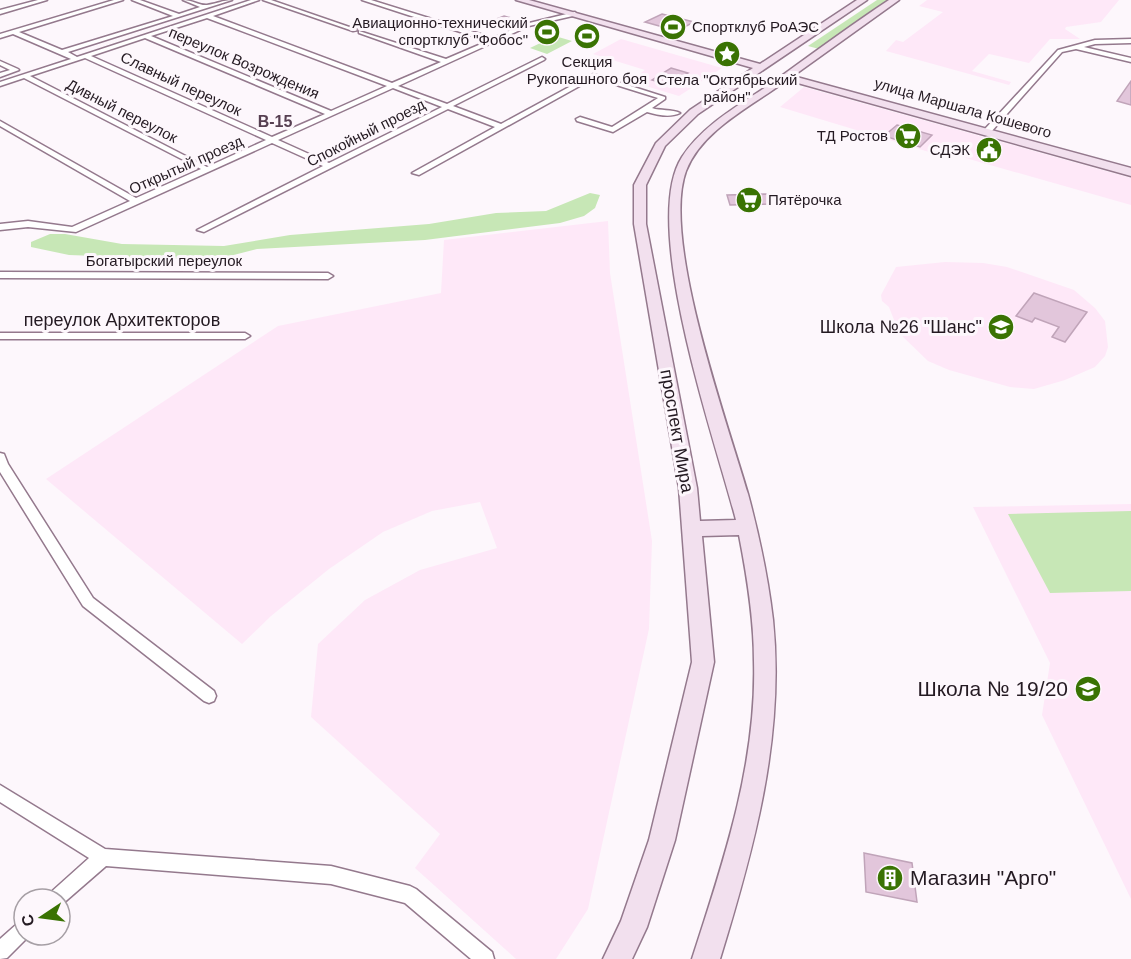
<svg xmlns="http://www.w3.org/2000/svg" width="1131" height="959" font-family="Arial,sans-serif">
<rect width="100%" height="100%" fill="#fdf7fc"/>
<path fill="#fee8f8" d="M 927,0 L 1119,0 L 1101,22 L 1066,27 L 1065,29 L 1080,39 L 1050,39 L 1029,63 L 989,54 L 972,71 L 1011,82 L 1009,85 L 886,51 L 896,40 L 903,42 L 943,12 L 919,6 Z
M 621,39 L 722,68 L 679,96 L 629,81 L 645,70 L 593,54 Z
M 804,87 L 1131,178 L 1131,205 L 934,149 L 929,152 L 780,107 Z
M 608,221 L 610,273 L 652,541 L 649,629 L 588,909 L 556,959 L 516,959 L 415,868 L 440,834 L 311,717 L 318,644 L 365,600 L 420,570 L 497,548 L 480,502 L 432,511 L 383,532 L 329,569 L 271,616 L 242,644 L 46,479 L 278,326 L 441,293 L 444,240 Z
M 945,262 L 983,263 L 1007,267 L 1074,290 L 1095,308 L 1105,321 L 1108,347 L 1105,356 L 1095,367 L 1065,380 L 1034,389 L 1010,387 L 949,370 L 928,361 L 899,333 L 889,307 L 882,301 L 881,295 L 896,267 Z
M 1131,504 L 1131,899 L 1042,715 L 1050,663 L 973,507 Z"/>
<path fill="#c7e7b6" d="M 877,0 L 890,0 L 819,49 L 808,46 Z
M 555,36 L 572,41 L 547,54 L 530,48 Z
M 590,193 L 600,195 L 595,208 L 584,216 L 560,223 L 425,240 L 257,249 L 222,258 L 179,259 L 69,255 L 31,247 L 31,242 L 50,234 L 65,234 L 122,244 L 224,246 L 290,235 L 429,224 L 496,213 L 546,211 Z
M 1131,511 L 1131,591 L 1050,593 L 1008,514 Z"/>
<path fill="#e2c6db" stroke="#c0a4b9" stroke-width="1.5" d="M 662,14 L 694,22 L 677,31 L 645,22 Z
M 504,16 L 518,20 L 498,29 L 484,24 Z
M 671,68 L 688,73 L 669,85 L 652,80 Z
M 1131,81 L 1131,105 L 1117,101 Z
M 897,125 L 932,135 L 920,147 L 884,136 Z
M 767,194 L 771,204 L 730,205 L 727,195 Z
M 1034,293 L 1087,312 L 1065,342 L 1052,337 L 1059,327 L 1035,318 L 1032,322 L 1016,316 Z
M 864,853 L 912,863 L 917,902 L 866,892 Z"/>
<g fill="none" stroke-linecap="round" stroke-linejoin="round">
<defs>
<path id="street" d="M 38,0 L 47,0 L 0,14 L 0,10 Z
M 114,0 L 123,0 L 19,32 L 62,50 L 173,16 L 132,0 L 140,0 L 179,14 L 200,7 L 183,0 C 192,0 200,6 207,5 C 216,4 223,0 232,0 L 68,52 L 77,57 L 251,0 L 259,0 L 213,16 L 392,83 L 441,62 L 359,33 L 359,31 L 446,59 L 488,41 L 362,0 L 371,0 L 493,38 L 525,24 L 575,12 L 577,15 L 529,26 L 398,86 L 447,104 L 542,57 L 545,59 L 544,60 L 453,106 L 501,124 L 593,74 L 665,97 L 665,99 L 652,108 C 660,111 672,109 680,113 C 670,118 657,115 647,112 L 613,132 L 577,121 L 576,119 L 580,117 L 612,127 L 658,98 L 594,78 L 419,175 L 412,173 L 495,127 L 448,109 L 204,232 L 197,230 L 323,166 L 272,143 L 76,232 L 28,227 L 0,230 L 0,224 L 28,221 L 72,227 L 130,201 L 0,126 L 0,121 L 136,198 L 201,169 L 24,78 L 0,86 L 0,82 L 71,59 L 13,34 L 0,38 L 0,34 ZM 207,18 L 387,86 L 331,111 L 151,36 ZM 145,38 L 325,114 L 272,137 L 91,56 ZM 85,58 L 266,140 L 207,167 L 30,76 ZM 393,88 L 442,107 L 329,163 L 278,140 Z
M 263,0 L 271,0 L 358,30 L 353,31 Z
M 1131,39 L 1131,43 L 1095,44 L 1084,47 L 1131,58 L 1131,62 L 1076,49 L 1062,52 L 991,132 L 984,130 L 1058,50 L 1095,40 Z
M 0,61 L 18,69 L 19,70 L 0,77 L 0,73 L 10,70 L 0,65 Z
M 0,272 L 328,273 L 333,276 L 328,279 L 0,278 Z
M 0,333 L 245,333 L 250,336 L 245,339 L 0,339 Z
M 0,453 L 4,454 L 8,464 L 93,598 L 214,691 L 216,696 L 214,701 L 209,703 L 204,701 L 83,606 L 0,472 Z
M 0,785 L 105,849 L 331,866 L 410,886 L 416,889 L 492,952 L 494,959 L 471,959 L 405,903 L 331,884 L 106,866 L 60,906 L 60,899 L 47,899 L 50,893 L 89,858 L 0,802 Z
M 24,920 L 24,935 L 30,935 L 7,958 L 0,959 L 0,939 L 18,923 Z"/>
<path id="secondary" d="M 516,0 L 529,0 L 760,64 L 857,0 L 867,0 L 698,114 L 665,146 L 646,185 L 646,224 L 697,488 L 700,521 L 736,520 C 716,442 639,224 682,157 C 703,125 738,106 769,85 C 805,59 840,33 877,8 L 889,0 L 899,0 L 793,76 L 1131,168 L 1131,176 L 787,80 C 754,105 702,129 686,171 C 661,239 727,421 748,494 C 759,535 768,577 773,620 C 785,737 754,848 720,959 L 692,959 C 723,863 757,764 754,661 C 754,619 747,576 739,535 L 702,536 L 714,662 L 675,840 L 647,927 L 632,959 L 603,959 L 621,921 L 649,840 L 692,662 L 679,488 L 634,224 L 634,185 L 656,143 L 690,110 L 753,68 Z"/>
</defs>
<use href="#street" stroke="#94798d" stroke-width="3"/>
<use href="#secondary" stroke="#94798d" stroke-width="3"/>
<use href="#street" fill="#fff" fill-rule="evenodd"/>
<use href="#secondary" fill="#f2e0ee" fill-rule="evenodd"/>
</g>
<defs>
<symbol id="stadium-disc" viewBox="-11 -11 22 22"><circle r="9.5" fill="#3a7303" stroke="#fdf7fc"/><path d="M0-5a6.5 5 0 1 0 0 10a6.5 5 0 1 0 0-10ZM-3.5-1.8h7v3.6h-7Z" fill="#fff"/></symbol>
<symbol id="sight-disc" viewBox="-11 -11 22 22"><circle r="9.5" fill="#3a7303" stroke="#fdf7fc"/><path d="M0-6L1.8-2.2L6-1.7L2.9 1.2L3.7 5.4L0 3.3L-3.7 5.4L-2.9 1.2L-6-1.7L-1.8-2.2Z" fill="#fff"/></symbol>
<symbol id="supermarket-disc" viewBox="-11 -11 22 22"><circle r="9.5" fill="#3a7303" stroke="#fdf7fc"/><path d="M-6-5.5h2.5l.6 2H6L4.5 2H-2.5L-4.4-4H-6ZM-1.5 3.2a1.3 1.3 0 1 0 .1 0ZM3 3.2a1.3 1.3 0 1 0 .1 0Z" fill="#fff"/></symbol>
<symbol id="civic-disc" viewBox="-11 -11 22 22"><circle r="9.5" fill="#3a7303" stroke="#fdf7fc"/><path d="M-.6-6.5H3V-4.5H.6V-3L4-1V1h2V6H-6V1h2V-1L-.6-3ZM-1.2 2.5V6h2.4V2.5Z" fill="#fff"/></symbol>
<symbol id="school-disc" viewBox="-11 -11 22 22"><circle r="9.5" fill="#3a7303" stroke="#fdf7fc"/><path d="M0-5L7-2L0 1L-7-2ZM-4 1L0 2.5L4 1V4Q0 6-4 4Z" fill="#fff"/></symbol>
<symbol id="building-disc" viewBox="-11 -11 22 22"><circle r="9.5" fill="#3a7303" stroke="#fdf7fc"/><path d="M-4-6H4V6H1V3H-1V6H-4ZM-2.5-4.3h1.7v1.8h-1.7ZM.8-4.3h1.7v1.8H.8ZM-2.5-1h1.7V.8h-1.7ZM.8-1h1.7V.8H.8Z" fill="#fff"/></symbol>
</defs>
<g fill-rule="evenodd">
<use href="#stadium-disc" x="658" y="12" width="30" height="30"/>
<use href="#stadium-disc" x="532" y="17" width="30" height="30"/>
<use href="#stadium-disc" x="572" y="21" width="30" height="30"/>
<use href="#sight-disc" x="712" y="39" width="30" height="30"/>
<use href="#supermarket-disc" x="893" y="121" width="30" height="30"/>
<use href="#civic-disc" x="974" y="135" width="30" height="30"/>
<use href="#supermarket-disc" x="734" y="185" width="30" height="30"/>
<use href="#school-disc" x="986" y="312" width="30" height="30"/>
<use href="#school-disc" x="1073" y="674" width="30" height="30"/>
<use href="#building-disc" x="875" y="863" width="30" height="30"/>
</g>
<g text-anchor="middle" stroke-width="6" stroke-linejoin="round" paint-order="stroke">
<g font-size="15" fill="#241a22" stroke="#fdf7fc" text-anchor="end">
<text x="528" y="28">Авиационно-технический<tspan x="528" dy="17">спортклуб "Фобос"</tspan></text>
<text x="692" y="32" text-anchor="start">Спортклуб РоАЭС</text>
<text x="587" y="67" text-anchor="middle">Секция<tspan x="587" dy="17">Рукопашного боя</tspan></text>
<text x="727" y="85" text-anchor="middle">Стела "Октябрьский<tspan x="727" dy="17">район"</tspan></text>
<text x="888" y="141">ТД Ростов</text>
<text x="970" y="155">СДЭК</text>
<text x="768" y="205" text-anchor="start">Пятёрочка</text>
</g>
<g font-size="15" fill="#241a22" stroke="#fdf7fc">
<text transform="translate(244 63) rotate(23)" y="5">переулок Возрождения</text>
<text transform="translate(181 84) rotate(25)" y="5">Славный переулок</text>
<text transform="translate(963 108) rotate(16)" y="5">улица Маршала Кошевого</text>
<text transform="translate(122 111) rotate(27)" y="5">Дивный переулок</text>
<text transform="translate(366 133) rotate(-27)" y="5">Спокойный проезд</text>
<text transform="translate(186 165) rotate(-24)" y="5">Открытый проезд</text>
<text x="164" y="266">Богатырский переулок</text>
</g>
<g font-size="16" font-weight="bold" fill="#563f51" stroke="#fdf7fc">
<text x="275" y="127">В-15</text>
</g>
<g font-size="18" fill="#241a22" stroke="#fdf7fc">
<text x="122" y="326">переулок Архитекторов</text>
<text transform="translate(677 431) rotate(80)" y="6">проспект Мира</text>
</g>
<g font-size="18" fill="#241a22" stroke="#fdf7fc" text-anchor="end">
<text x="982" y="333">Школа №26 "Шанс"</text>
</g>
<g font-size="21" fill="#241a22" stroke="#fdf7fc" text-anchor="end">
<text x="1068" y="696">Школа № 19/20</text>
<text x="910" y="885" text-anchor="start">Магазин "Арго"</text>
</g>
</g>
<g transform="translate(42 917) rotate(257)"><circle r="28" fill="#fdf7fc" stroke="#a69fa5" stroke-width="1.5"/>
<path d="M0-4.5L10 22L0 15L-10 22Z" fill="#3a7303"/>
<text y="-9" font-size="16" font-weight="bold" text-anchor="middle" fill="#241a22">С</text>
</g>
</svg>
